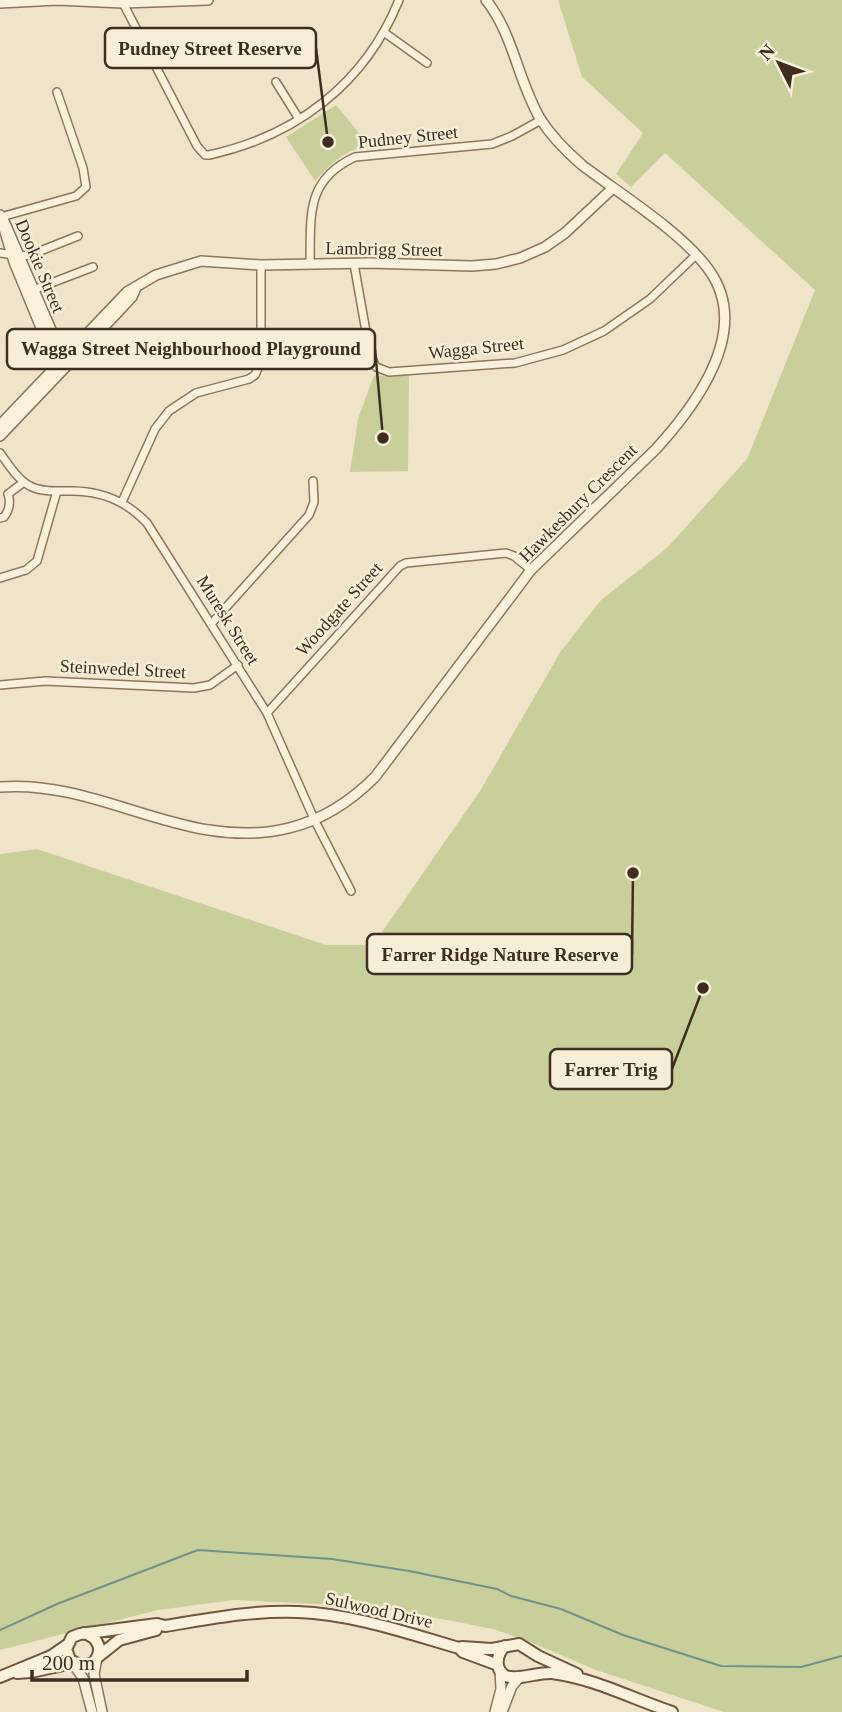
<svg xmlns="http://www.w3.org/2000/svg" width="842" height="1712" font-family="Georgia,serif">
<rect width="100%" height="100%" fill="#f0e4c8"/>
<path fill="#c9cf9b" d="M 558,0 L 842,0 L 842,1712 L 724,1712 L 596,1670 L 528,1641 L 493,1629 L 379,1607 L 234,1600 L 158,1610 L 0,1650 L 0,854 L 37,849 L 326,945 L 373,945 L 480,791 L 561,651 L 601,600 L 667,548 L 747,459 L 815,290 L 665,153 L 631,187 L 616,174 L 643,133 L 582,77 Z
M 336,105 L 370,146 C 344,150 333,162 315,181 L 286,137 Z
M 374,375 L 389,377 L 409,375 L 408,471 L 350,472 L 358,419 Z"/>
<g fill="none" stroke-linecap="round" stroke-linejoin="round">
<path stroke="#6f938a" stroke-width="2" d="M 0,1630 L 57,1604 L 198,1550 L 332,1559 L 409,1571 L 497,1589 L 511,1596 L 561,1609 L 623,1635 L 721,1666 L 801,1667 L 842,1656"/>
<defs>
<path id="minor" d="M 123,3 L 197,146 L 205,155 L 209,155 C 296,136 365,84 399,0
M 385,33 L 427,63
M 276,82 L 299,119
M 1,217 L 76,196 L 86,187 L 83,168 L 57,92
M 0,253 L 21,256 L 30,255 L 78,236
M 310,263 C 311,216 305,180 355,157 L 492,144 L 512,136 L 541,120
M 354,264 L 370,354 L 376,367 L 389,372 L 515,363 L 563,350 L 604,331 L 650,299 L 696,255
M 33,290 L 93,267
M 0,453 C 8,464 18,480 30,486 C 41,492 56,491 68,491 C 100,490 125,500 147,523 L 267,713 L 315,821 L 351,891
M 8,494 L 24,482
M 122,502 L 155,429 L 169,411 L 196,393 L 249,379 L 255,375 L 261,361 L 261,265
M 0,518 L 4,517 C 9,511 11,502 8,494
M 0,578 L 26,570 L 37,561 L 57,491
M 212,623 L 309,515 L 314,502 L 313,481
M 0,685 L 45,681 L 194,688 L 210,685 L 238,665
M 267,713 L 400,566 L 406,563 L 506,553 L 514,556 L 531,570"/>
<path id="tertiary" d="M 0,3 L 57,0 L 123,3 L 208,0
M 0,215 L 14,262 L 58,369
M 4,221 L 65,362
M 0,425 L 127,292 L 156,275 L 201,261 L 261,265 L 370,263 L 472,266 L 496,264 L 520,258 L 545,247 L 565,233 L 613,188
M 0,436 L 118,312 L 132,297 L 136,288
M 0,787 C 101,779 187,853 289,828 C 322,820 351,801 375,777 L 531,570 L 656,449 C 697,404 752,330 709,270 C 682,232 620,194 582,165 C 567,152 552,137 541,120 C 518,82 514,35 486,0
M 97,1658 L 94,1674 L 102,1712
M 73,1664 L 83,1678 L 92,1712
M 495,1712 L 501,1689 L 500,1670
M 502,1712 L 512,1686 L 519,1678"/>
<path id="secondary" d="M 84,1633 C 100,1638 104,1652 92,1664 L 81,1666 L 70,1660 L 66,1649 L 72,1637 L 80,1634 L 157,1624 L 165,1626 C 209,1619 253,1610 298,1612 C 353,1614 407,1633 459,1648 L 463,1652 L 498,1665
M 505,1646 C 497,1654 494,1667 504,1675 C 514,1682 537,1672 552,1673 C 593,1678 633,1699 672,1712
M 462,1647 L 492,1649 L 519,1644 L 538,1656 L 577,1674
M 99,1656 L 119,1640 L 156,1630
M 17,1673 L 31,1672 L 73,1663
M 0,1677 L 51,1656 L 67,1645"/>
</defs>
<use href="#minor" stroke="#8d765c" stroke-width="10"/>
<use href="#tertiary" stroke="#8d765c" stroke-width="12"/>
<use href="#secondary" stroke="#6f573f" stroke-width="14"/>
<use href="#minor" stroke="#faf1dc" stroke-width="7"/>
<use href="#tertiary" stroke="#faf1dc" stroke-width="9"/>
<use href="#secondary" stroke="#faf1dc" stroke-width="10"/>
</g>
<g text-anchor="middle" stroke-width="5" stroke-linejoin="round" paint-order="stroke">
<g font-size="18" fill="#3d2e20" stroke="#f7eed8">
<text transform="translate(408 137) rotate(-6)" y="6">Pudney Street</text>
<text transform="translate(384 249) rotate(1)" y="6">Lambrigg Street</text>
<text transform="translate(40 266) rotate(67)" y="6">Dookie Street</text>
<text transform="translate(476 348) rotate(-6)" y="6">Wagga Street</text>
<text transform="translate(578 503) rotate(-45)" y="6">Hawkesbury Crescent</text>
<text transform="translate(339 609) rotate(-48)" y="6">Woodgate Street</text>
<text transform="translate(228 620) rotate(58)" y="6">Muresk Street</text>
<text transform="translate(123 669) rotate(3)" y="6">Steinwedel Street</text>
<text transform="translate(379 1610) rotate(13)" y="6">Sulwood Drive</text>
</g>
</g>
<path fill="none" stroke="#3d2e20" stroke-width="2.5" d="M328 142L316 48M383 438L375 349M633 873L632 954M703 988L672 1069"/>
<g fill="#3d2e20" stroke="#f7eed8" stroke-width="2.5">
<circle cx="328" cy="142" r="7"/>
<circle cx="383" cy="438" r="7"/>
<circle cx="633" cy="873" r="7"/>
<circle cx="703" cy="988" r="7"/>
</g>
<g fill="#f7eed8" stroke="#3d2e20" stroke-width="2.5">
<rect x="105" y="28" width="211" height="40" rx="7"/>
<rect x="7" y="329" width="368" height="40" rx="7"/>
<rect x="367" y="934" width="265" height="40" rx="7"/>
<rect x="550" y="1049" width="122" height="40" rx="7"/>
</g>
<g font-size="19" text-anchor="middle" font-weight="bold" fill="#3d2e20">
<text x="210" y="55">Pudney Street Reserve</text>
<text x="191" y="355">Wagga Street Neighbourhood Playground</text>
<text x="500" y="961">Farrer Ridge Nature Reserve</text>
<text x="611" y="1076">Farrer Trig</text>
</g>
<g transform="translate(779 63) rotate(312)" stroke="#f7eed8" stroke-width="5" paint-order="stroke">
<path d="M0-5L12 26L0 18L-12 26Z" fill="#3d2e20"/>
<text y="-10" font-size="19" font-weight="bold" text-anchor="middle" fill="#3d2e20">N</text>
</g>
<path d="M32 1670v10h215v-10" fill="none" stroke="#3d2e20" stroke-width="3.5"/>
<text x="42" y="1670" font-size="21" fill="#3d2e20" stroke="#f7eed8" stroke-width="5" paint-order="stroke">200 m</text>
</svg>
